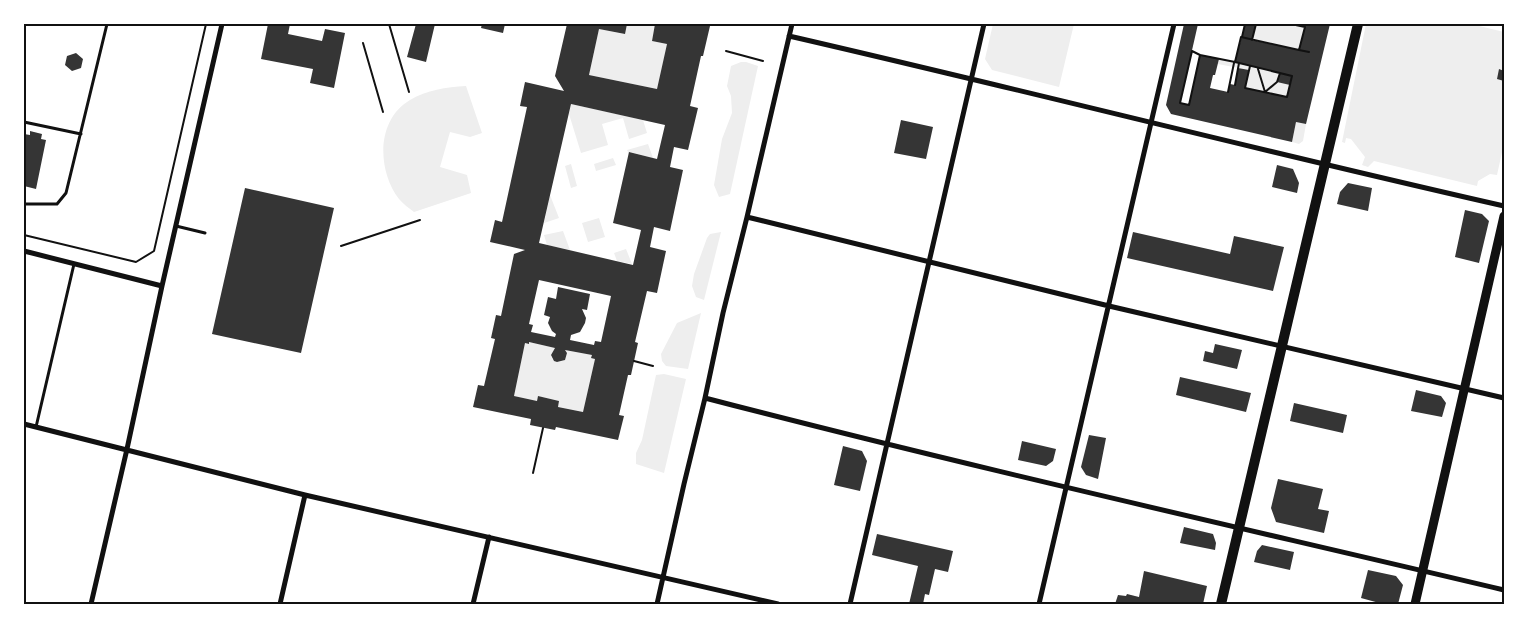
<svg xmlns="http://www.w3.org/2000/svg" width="1528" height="628" font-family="'Asap Condensed',sans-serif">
<rect width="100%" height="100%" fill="#fff"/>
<path fill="#eee" d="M 627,24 L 655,24 L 652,41 L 667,44 L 657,89 L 589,75 L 599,29 L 624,34 Z
M 993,24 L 1074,24 L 1059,87 L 992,70 L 985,59 Z
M 1256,24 L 1291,24 L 1305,27 L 1299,50 L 1252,40 Z
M 1366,24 L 1471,24 L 1504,32 L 1504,143 L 1497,175 L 1490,174 L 1478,181 L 1477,186 L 1374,161 L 1368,167 L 1362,165 L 1365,157 L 1351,139 L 1346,138 L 1345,143 L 1342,142 Z
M 1219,59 L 1280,73 L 1290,85 L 1287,97 L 1245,88 L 1249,70 L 1218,64 Z
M 741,62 L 746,62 L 758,66 L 730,194 L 719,197 L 714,185 L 722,139 L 732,113 L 731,96 L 727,86 L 731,66 Z
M 466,86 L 482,133 L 470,137 L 450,132 L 440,167 L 467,175 L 471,193 L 414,212 C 409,208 403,204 399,199 C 377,170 376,120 410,100 C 427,90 446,87 466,86 Z
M 571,104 L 643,120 L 647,133 L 629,139 L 623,118 L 602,124 L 608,145 L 581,153 L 569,114 Z
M 1296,122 L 1306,124 L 1303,141 L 1299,144 L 1292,142 Z
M 648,144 L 653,158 L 630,152 L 629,154 L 627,150 Z
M 613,158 L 616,165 L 596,171 L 594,164 Z
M 571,164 L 577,186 L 571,188 L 565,166 Z
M 550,195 L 559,218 L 544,223 Z
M 599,218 L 605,237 L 588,242 L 582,223 Z
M 563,231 L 570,250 L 547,245 L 544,235 Z
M 721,232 L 704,300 L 696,297 L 692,286 L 694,274 L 707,238 L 710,234 Z
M 626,249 L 632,264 L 617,261 L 614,253 Z
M 701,313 L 688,369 L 666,366 L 662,361 L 661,354 L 677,323 Z
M 529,342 L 555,348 L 551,355 C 552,363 559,363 565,360 L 567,353 L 565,350 L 592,355 L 595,359 L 583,412 L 558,407 L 559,401 L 538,396 L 537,401 L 514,396 L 525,343 L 528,344 Z
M 664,374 L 686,379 L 664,473 L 636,464 L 636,453 L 642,440 L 656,375 Z"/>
<path fill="#353535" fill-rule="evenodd" d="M 268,24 L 290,24 L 288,34 L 322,41 L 325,29 L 345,33 L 334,88 L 310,83 L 313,69 L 261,59 Z
M 416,24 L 435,24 L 426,62 L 407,57 Z
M 482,24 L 505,24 L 503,33 L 481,28 Z
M 567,24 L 627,24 L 625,34 L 599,29 L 589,75 L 657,89 L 667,44 L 652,41 L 655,24 L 707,24 L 710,26 L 703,56 L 701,56 L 690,106 L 698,108 L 688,150 L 674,147 L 670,167 L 683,170 L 670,231 L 654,227 L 650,247 L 666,251 L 657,293 L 647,291 L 635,342 L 638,343 L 631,375 L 628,375 L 619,415 L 624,416 L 618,440 L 556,427 L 555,430 L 530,425 L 531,419 L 473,407 L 478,385 L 484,386 L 495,339 L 491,338 L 496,315 L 501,316 L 514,254 L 525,250 L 490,242 L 495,220 L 502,222 L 527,107 L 520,106 L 525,82 L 564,91 L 555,76 ZM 571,104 L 665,125 L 657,159 L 629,152 L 613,223 L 641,230 L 633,265 L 539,243 ZM 539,280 L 611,296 L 601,342 L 595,341 L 594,345 L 570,340 L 571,335 L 580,332 L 585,323 L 586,318 L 582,309 L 587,310 L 590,294 L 558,287 L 556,299 L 548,297 L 544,315 L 550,317 L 548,323 L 552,331 L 556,334 L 555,337 L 531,332 L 533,325 L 529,324 ZM 529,342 L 555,348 L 551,355 L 554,361 L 557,362 L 565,360 L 567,353 L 565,350 L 592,355 L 591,358 L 595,359 L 583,412 L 558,407 L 559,401 L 538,396 L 537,401 L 514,396 L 525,343 L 529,344 Z
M 1184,24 L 1198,24 L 1180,103 L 1189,105 L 1200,55 L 1219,59 L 1215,75 L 1213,75 L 1210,88 L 1228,92 L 1230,84 L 1235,85 L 1238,68 L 1249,70 L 1245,88 L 1287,97 L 1290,85 L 1277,82 L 1280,73 L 1235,62 L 1245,24 L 1256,24 L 1252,40 L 1299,50 L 1305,27 L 1295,24 L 1330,24 L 1306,124 L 1296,122 L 1292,142 L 1171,114 L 1166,105 Z
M 76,53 L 83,59 L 81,68 L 72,71 L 65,65 L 67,56 Z
M 1499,69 L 1504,71 L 1504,81 L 1497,79 Z
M 901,120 L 933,127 L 926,159 L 894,153 Z
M 30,131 L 42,134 L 41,139 L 46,140 L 36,189 L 24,186 L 24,134 L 30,135 Z
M 1277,165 L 1293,169 L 1299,183 L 1297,193 L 1272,187 Z
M 1348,183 L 1372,188 L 1368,211 L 1337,204 L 1340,192 Z
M 245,188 L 334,208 L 301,353 L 212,334 Z
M 1465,210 L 1482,214 L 1489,221 L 1479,263 L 1455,257 Z
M 1133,232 L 1230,254 L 1234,236 L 1284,247 L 1273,291 L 1127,258 Z
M 1215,344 L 1242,350 L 1237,369 L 1203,361 L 1205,351 L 1213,353 Z
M 1180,377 L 1251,393 L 1246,412 L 1176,395 Z
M 1416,390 L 1441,396 L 1446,403 L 1442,417 L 1411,411 Z
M 1294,403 L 1347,415 L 1343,433 L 1290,421 Z
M 1089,435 L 1106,438 L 1098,479 L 1086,475 L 1081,467 Z
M 1022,441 L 1056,449 L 1053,461 L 1046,466 L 1018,460 Z
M 843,446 L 862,451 L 867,461 L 860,491 L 834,485 Z
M 1278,479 L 1323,489 L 1318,509 L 1329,511 L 1324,533 L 1276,522 L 1271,508 Z
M 1184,527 L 1213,534 L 1216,543 L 1215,550 L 1180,543 Z
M 877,534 L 953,551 L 948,572 L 935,569 L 929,595 L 925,594 L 923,604 L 909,604 L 918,566 L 872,555 Z
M 1262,545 L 1294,552 L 1290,570 L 1254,562 L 1257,551 Z
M 1368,570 L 1396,576 L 1403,585 L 1398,604 L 1383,604 L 1361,598 Z
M 1144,571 L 1207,586 L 1203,604 L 1115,604 L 1118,595 L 1126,596 L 1127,594 L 1139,597 Z"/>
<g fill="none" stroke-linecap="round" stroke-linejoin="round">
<path stroke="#111" stroke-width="2" d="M 389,24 L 409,92
M 1242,37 L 1245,24
M 1252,40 L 1256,24
M 363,43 L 383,112
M 1299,50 L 1309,52
M 726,51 L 763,61
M 1200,55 L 1192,51 L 1180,103 L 1189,105 L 1200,55 L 1235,62
M 1250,66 L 1245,88 L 1287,97 L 1292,76 L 1235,62 L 1241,37 L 1299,50 L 1305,27 L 1291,24
M 1258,69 L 1265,92 L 1277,82 L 1280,73
M 1235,85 L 1239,63
M 1228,92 L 1234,63
M 24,235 L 136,262 L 154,251 L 206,24
M 341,246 L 420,220
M 634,361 L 653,366
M 533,473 L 543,428"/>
<path stroke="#111" stroke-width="3" d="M 24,122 L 81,134
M 25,204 L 57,204 L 66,193 L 107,24
M 176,226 L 205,233
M 36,427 L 74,264"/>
<path stroke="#111" stroke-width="5" d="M 789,36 C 1028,91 1265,152 1504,206
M 747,217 L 1109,306 L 1504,398
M 24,251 L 162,286
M 705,398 C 970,467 1238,527 1504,590
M 24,424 L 305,495 L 778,604
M 91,604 L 127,449 L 162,286 L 222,24
M 280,604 L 305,495
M 473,604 L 489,537
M 657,604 L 684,484 L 705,398 L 723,313 L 747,217 L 792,24
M 850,604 L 984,24
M 1039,604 L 1174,24"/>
<path stroke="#111" stroke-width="9" d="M 1415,604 L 1504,216"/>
<path stroke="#111" stroke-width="10" d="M 1221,604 L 1358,24"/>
</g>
<rect width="1528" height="628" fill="none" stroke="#ffffff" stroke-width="50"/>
<rect x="25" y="25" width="1478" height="578" fill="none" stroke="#111" stroke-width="2"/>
</svg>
